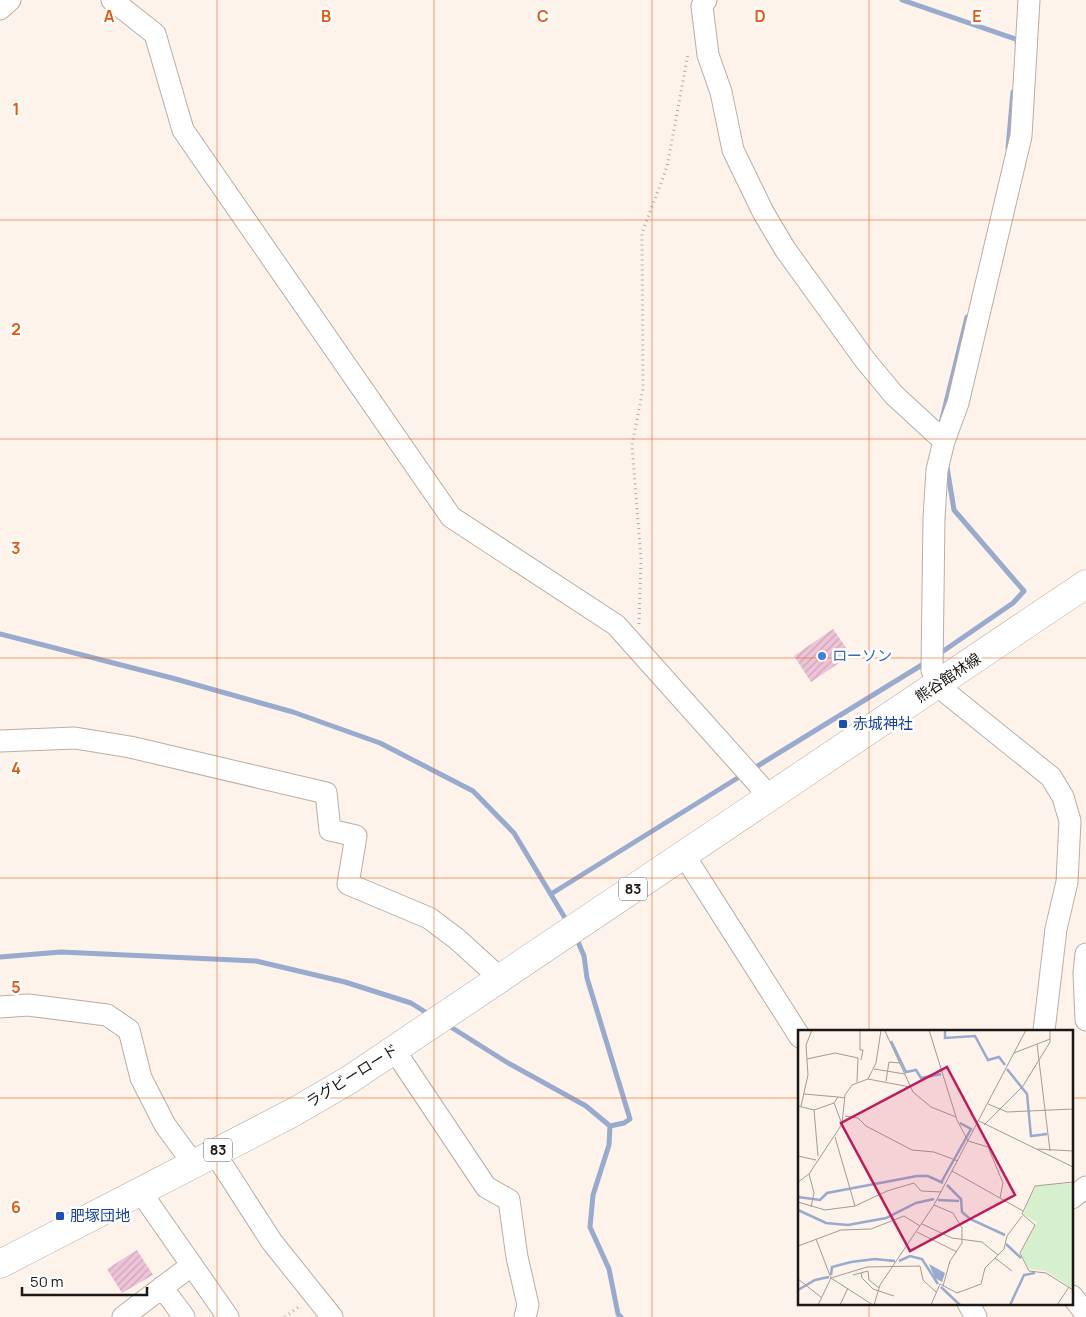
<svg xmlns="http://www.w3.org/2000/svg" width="1086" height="1317" font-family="Manrope,'Noto Sans JP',sans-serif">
<defs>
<pattern id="building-hatch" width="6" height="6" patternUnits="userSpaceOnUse" patternTransform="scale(1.25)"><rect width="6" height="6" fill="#eec3d7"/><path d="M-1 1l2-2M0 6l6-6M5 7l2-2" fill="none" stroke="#cca7b8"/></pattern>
</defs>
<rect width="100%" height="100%" fill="#fef3eb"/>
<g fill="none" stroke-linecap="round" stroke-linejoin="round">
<path stroke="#98aacd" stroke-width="5" d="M 902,0 L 1018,40 L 1017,43
M 1008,148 L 1013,92
M 940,427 L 967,317
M 0,634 L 172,678 L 293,712 L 380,743 L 473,791 L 514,833 L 568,923
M 939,654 L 1013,603 L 1024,591 L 954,510 L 947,467
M 751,770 L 925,663
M 551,894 L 744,774
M 576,937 L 584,956 L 587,978 L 630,1119 L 624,1123 L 610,1126
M 0,957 L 61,952 L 256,961 L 345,982 L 411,1003 L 430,1015
M 446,1024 L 508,1063 L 586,1106 L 610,1126
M 610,1126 L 609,1145 L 593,1195 L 590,1227 L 609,1269 L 618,1314 L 621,1317"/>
</g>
<path fill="url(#building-hatch)" d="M 833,629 L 851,655 L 811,682 L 794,656 Z
M 137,1250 L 153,1275 L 122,1293 L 107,1269 Z"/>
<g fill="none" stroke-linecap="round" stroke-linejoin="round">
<defs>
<path id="minor" d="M 112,0 L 155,34 L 183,130 L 451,517 L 616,625 L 770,797
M 706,0 L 702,6 L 708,55 L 721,92 L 733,150 L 763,212 L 785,249 L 865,360 L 894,395 L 944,441
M 1029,0 L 1021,136 L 958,403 L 944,441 L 937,470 L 934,518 L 932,670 L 938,686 L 1051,777 L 1063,797 L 1070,821 L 1067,882 L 1056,929 L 1044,1031
M 0,9 L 10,0
M 0,741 L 75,738 L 130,747 L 326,793 L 330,830 L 356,836 L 348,884 L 429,918 L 457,939 L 501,979
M 684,855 L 800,1037
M 1086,954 L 1084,973 L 1086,1020
M 0,1007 L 28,1005 L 107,1015 L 129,1030 L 141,1078 L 165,1125 L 193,1163
M 395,1051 L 486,1187 L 509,1200 L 517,1257 L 528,1305 L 525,1317
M 214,1152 L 272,1242 L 332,1317
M 140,1191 L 228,1317
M 1072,1198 L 1086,1187
M 162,1287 L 184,1317
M 1072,1296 L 1086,1314
M 968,1303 L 976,1317
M 123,1317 L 192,1265"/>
<path id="major" d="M 0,1264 L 294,1112 L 349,1080 L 1086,584"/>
</defs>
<use href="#minor" stroke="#b8aea6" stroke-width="23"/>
<use href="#major" stroke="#b8aea6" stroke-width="29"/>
<path stroke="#b4aba5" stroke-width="3" stroke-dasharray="1 4" stroke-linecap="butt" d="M 639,624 L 641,559 L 632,445 L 643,389 L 642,233 L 667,167 L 688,54
M 285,1317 L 300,1306"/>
<use href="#minor" stroke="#fff" stroke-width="21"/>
<use href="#major" stroke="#fff" stroke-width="28"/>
</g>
<path fill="none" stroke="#e8590c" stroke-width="1" stroke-opacity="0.55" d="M 217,0 L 217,1317M 434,0 L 434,1317M 652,0 L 652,1317M 869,0 L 869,1031M 0,220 L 1086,220M 0,439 L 1086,439M 0,658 L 1086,658M 0,878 L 1086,878M 0,1098 L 800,1098M 1072,1098 L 1086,1098M 869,1303 L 869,1317"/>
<circle fill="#3f7fe0" stroke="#fff" stroke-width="2" cx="822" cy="656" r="5"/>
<g fill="#1a4fb4" stroke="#fff" stroke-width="2">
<rect x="838" y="719" width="10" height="10" rx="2.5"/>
<rect x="55" y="1211" width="10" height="10" rx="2.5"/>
</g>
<g text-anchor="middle" stroke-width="5" stroke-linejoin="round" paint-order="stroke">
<g fill="#fff" stroke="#5f5d5a" stroke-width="1">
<rect x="619" y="877.5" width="28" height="23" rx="4"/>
<rect x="204" y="1138.5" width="28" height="23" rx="4"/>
</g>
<g font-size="14" font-weight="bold" fill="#1b1714">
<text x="633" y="894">83</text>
<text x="218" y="1155">83</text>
</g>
<g font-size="15" fill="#366cbe" stroke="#fff" text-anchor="start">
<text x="832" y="661">ローソン</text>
</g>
<g font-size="15" fill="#1b1714" stroke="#fff">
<text transform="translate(948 678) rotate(-34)" y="5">熊谷館林線</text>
<text transform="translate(352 1076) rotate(-32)" y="5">ラグビーロード</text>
</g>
<g font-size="15" fill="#164399" stroke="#fff" text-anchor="start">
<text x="853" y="729">赤城神社</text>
<text x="70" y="1221">肥塚団地</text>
</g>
</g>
<g transform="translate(798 1030)">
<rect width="275" height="275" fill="#fef3eb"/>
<path d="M 275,153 L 275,259 L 248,241 L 231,239 L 223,223 L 239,192 L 225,185 L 236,159 L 239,156 Z" fill="#d6efcd"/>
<path d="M 131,234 L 147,243 L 144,252 L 137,248 Z" fill="#98aacd"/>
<path fill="none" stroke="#98aacd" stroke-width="2.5" d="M 147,0 L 147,8 L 177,6 L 190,30 L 201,27 L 207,35M 93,11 L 108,42 L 118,40 L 123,48 L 143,44M 209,39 L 229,64 L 233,106 L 249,104M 144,151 L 173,99 L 162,93M 149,155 L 163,169 L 164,182 L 172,189 L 207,205M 0,167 L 22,170 L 29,163 L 119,146 L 130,146 L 145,153M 140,170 L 161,171M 0,180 L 28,193 L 50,195 L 88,188 L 118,173 L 136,169M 208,214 L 223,228M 101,231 L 112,226 L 124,229 L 140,254M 33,245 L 34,237 L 53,232 L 77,229 L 97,231M 143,257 L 162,275M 0,260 L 17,250 L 31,247M 212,275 L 226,245 L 237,243"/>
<path fill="none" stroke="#a39b95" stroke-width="1" d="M 62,0 L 62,20 L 65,20 L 63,30M 70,0 L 90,0M 131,0 L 159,90 L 170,111 L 190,117 L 205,153 L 202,168M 87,1 L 115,62 L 133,77 L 158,87M 239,14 L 252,121M 216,23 L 252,9M 9,29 L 37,23 L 60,28 L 59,52M 76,39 L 107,44M 70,49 L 78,33 L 83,0M 88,51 L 91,32 L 102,33M 6,64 L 40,67M 36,73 L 44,94M 190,74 L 209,82 L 275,79M 0,76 L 16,80 L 36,73 L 40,67 L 47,68M 3,76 L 10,45 L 8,15 L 14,0M 16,80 L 20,126M 47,86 L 60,88 L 68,96 L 114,120 L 136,122 L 160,131M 181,91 L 275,137M 186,95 L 225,56 L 252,12 L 252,0M 37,107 L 57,176M 239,119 L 275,121M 0,126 L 18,130M 154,141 L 225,181M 11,144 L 16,163 L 13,177M 0,152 L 11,144 L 44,94 L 47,65 L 54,55 L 70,49 L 112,57M 275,152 L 237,156 L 224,184 L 237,195 L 222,223 L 231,241 L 248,243 L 275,260M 0,172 L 27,180 L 57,176 L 89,161 L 116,153 L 123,161 L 143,162M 136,175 L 155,183 L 164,198 L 164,213 L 152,231 L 145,256M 124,194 L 154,208 L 184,212 L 200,225M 119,202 L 159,222M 18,209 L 33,248 L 20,275M 0,216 L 43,200 L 73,199 L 106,186 L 122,196M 197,228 L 214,241M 63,243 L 64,248 L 75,259 L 96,266M 55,245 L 70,241 L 71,250 L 81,258M 33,248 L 69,237 L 122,236 L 125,250 L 139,263M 33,248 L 75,275M 0,249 L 24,268M 42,275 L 50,258M 76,275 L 82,255 L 136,175 L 228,0M 133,275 L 142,254 L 159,263 L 183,254 L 187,238 L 206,219 L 209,206 L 224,186M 259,275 L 271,257"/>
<path fill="#c2185b" fill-opacity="0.15" stroke="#c2185b" stroke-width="2.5" d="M 149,37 L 217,165 L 112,221 L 43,93 Z"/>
<rect width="275" height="275" fill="none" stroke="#1b1714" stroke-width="2.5"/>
</g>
<g font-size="16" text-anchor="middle" font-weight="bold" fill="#e8590c" stroke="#fff" stroke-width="5" stroke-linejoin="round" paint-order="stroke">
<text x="109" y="22">A</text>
<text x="326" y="22">B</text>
<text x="543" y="22">C</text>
<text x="760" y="22">D</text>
<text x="977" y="22">E</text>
<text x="16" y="115">1</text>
<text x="16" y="335">2</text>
<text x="16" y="554">3</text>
<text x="16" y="774">4</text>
<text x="16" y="993">5</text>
<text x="16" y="1213">6</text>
</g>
<path d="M22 1287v8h125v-8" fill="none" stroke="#1b1714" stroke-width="2.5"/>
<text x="30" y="1287" font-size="15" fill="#1b1714" stroke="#ffffff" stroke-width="4" paint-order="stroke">50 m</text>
</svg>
